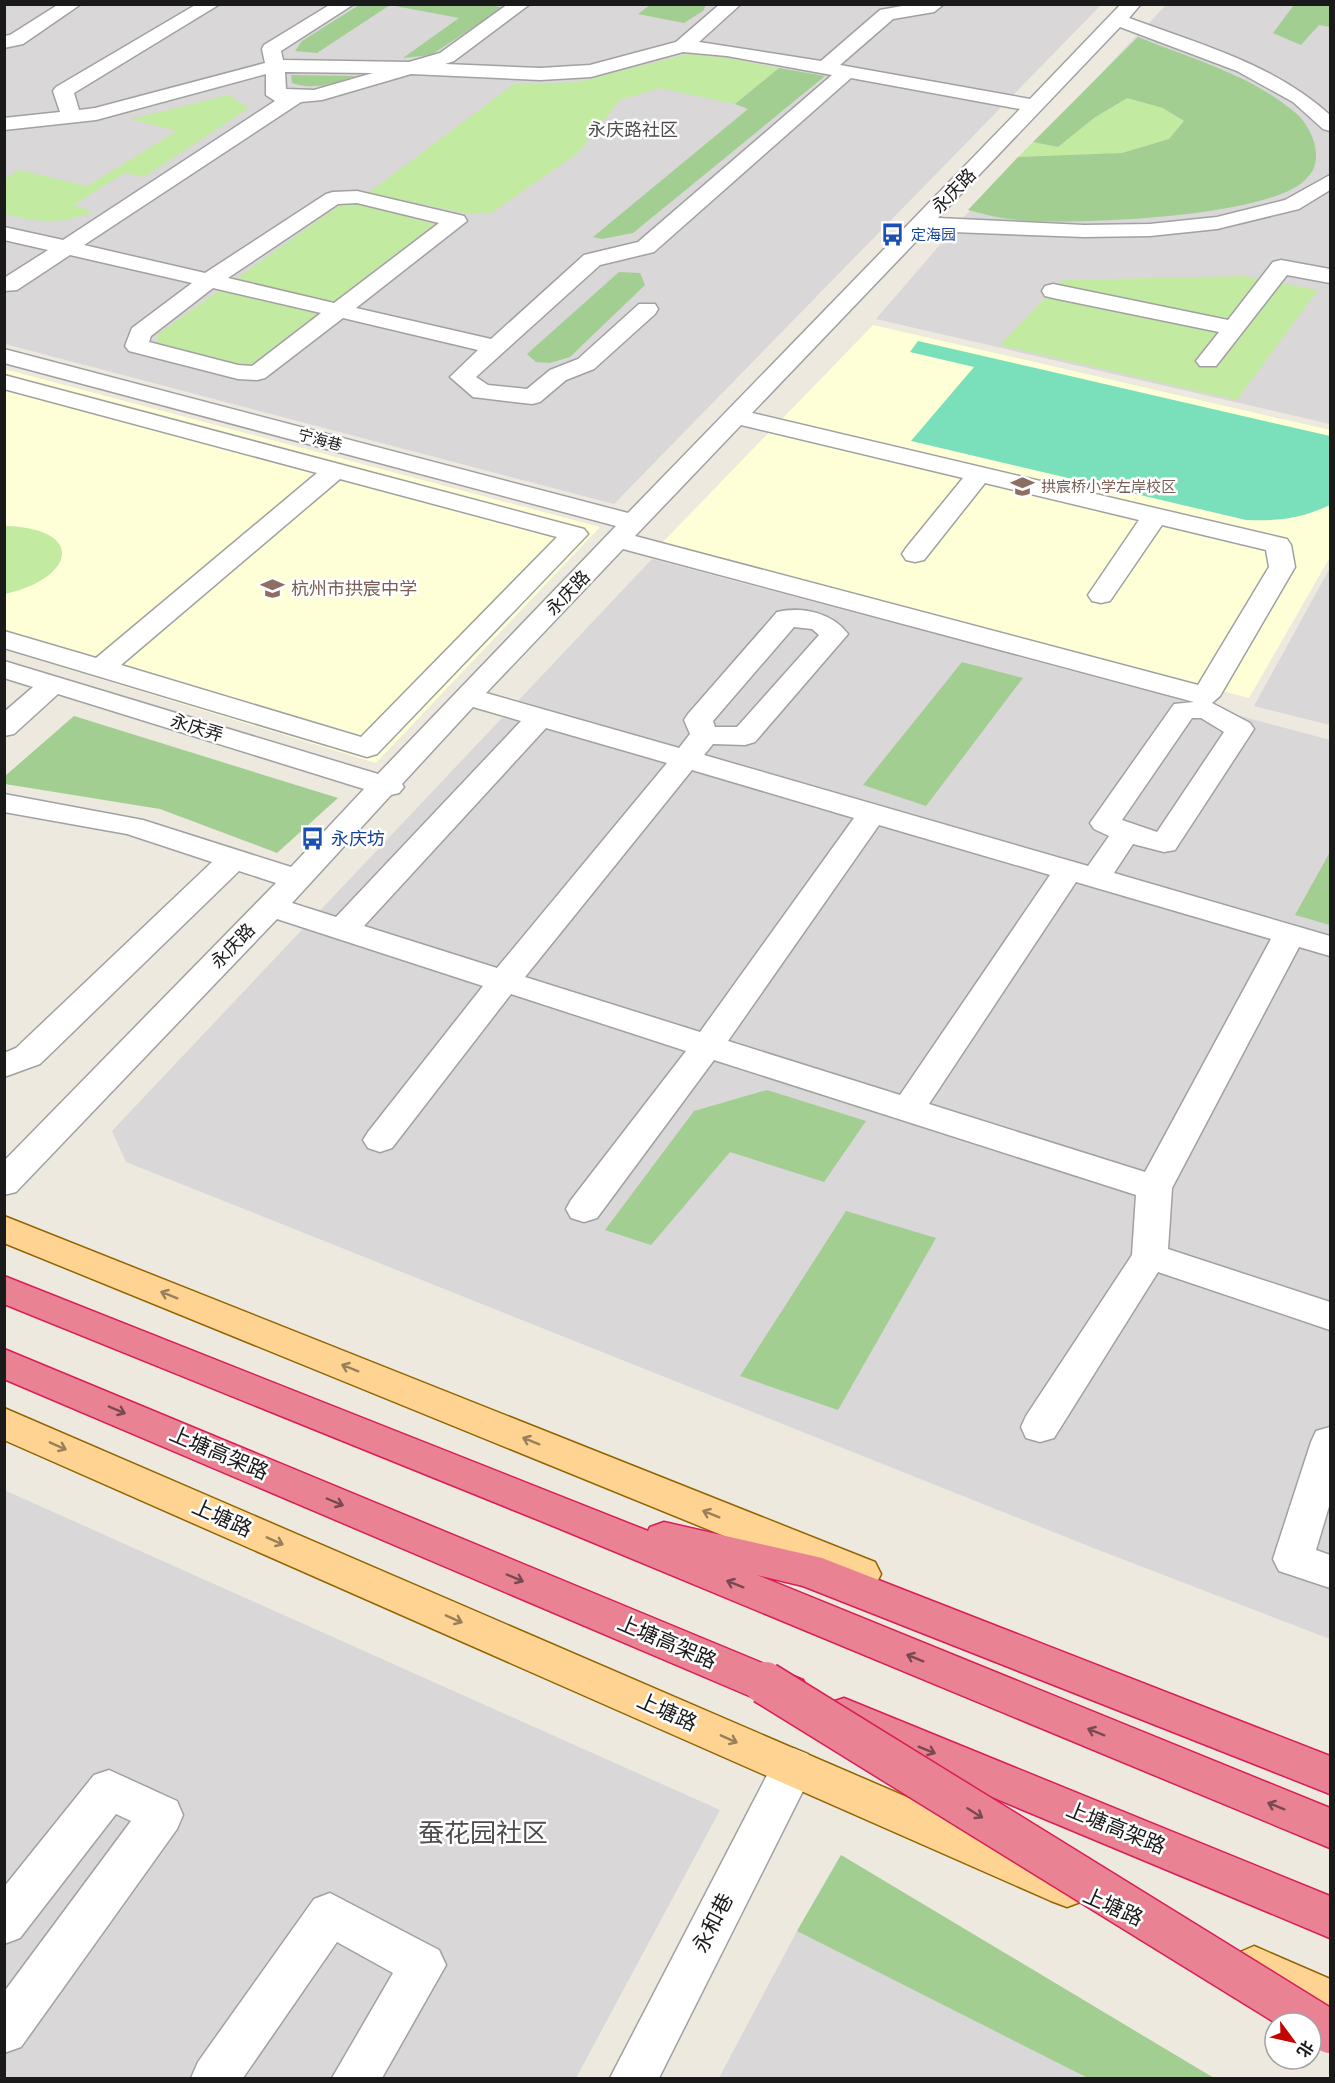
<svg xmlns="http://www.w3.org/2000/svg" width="1335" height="2083" font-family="Barlow,'Noto Sans SC',sans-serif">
<rect width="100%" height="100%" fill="#ede9df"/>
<path fill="#d9d7d7" d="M 4,5 L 1101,5 L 614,504 L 5,344 Z
M 1166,5 L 1330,5 L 1330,424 L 876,319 L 963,218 Z
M 652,559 L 1330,740 L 1330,1639 L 1096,1549 L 126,1162 L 112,1131 Z
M 1330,568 L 1330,725 L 1254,706 Z
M 4,1490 L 720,1810 L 576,2078 L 5,2078 Z
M 841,1855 L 1209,2078 L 719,2078 L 797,1931 Z"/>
<path fill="#feffd6" d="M 873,325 L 1330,430 L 1330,557 L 1249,698 L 661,544 Z
M 4,369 L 600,527 L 376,763 L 5,650 Z"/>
<path fill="#c3eaa1" d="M 687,54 L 727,58 L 779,68 L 735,104 L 659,88 L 620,100 L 578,153 L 491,213 L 469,214 L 368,193 L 514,84 L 578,82 Z
M 228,95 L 249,108 L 144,177 L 124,173 L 74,205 L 93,212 C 60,225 38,222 5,214 L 5,178 L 19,170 L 87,186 L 177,131 L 131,119 Z
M 1127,98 L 1163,108 L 1185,122 L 1169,139 L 1122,153 L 1018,157 L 1033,142 L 1058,147 L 1094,118 Z
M 356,203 L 435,224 L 249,366 L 158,343 L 158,334 L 337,207 Z
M 1242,276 L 1318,290 L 1237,400 L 1000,345 L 1062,280 Z
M 5,526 C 86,528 76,578 5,594 Z"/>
<path fill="#a2ce92" d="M 487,4 L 503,8 L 431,55 L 403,58 L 459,18 L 390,5 L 317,53 L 295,51 L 302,41 L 359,5 Z
M 650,5 L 650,4 L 706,5 L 703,11 L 684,23 L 638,14 Z
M 1294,5 L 1330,5 L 1330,27 L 1319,25 L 1301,45 L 1273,33 Z
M 1138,37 C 1192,59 1252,75 1297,114 C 1307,123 1316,141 1316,154 C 1316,165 1314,171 1306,179 C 1271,217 1085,224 1031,221 C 1009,220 989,216 968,210 L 1018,157 L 1122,153 L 1169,139 L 1184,121 L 1163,108 L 1127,98 L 1094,118 L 1058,147 L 1033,142 Z
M 779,68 L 825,76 L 633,233 L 602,239 L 593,237 L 748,109 L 735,104 Z
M 291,75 L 356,76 C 334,83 315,91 292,83 Z
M 619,272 L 640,273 L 645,285 L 570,357 L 550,363 L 536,362 L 527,354 Z
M 962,662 L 1023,678 L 926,806 L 863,785 Z
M 74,716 L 338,798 L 277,853 L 160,809 L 5,784 L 5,776 Z
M 1330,852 L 1330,925 L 1295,915 Z
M 767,1090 L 866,1121 L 824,1182 L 730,1152 L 651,1245 L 605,1230 L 694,1111 Z
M 846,1211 L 936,1238 L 838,1410 L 740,1376 Z
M 841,1855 L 1214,2078 L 1088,2078 L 797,1931 Z"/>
<path fill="#79e0bb" d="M 918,341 L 1330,436 L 1330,505 C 1299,519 1280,521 1246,520 L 911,441 L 974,367 L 910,352 Z"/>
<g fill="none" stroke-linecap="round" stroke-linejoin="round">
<defs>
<path id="minor" d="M 59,4 L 81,4 L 23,44 L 4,48 L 4,36 L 10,35 Z
M 197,4 L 220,4 L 74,93 L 79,110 L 95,108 L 265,63 L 262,49 L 264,45 L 331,4 L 354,4 L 281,51 L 283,60 L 409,62 L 440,53 L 508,4 L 530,4 L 454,61 L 445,64 L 540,68 L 590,65 L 676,42 L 720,4 L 741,4 L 699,42 L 821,61 L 880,10 L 913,4 L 944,4 L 934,12 L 893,19 L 840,65 L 1030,99 L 1121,4 L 1141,4 L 1129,18 C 1199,44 1274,64 1330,115 L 1330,131 L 1323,129 L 1293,102 L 1237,71 L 1120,27 L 938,218 L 1084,225 L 1150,224 L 1217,217 L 1285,200 L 1330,175 L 1330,190 L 1299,209 L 1217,229 L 1150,236 L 1084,237 L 926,231 L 752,413 L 1278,537 L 1287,539 L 1291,545 L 1295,567 L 1220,696 L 1212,703 L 1250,723 L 1254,729 L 1175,850 L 1164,852 L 1133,844 L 1114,873 L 1330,936 L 1330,956 L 1299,947 L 1172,1188 L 1168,1249 L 1330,1302 L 1330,1330 L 1158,1272 L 1054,1438 L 1040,1442 L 1026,1438 L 1021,1427 L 1026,1416 L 1132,1255 L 1136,1195 L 714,1060 L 597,1218 L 584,1222 L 571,1218 L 566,1209 L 571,1200 L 686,1051 L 511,994 L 392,1148 L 380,1152 L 368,1148 L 363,1140 L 368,1132 L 483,986 L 277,919 L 16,1192 L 4,1195 L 4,1161 L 276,883 L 239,871 L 40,1064 L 4,1077 L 4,1053 L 16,1048 L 212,862 L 127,834 L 4,812 L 4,794 L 143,820 L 291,867 L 364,789 L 58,694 L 14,734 L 4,736 L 4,712 L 33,687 L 4,678 L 4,661 L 378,774 L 616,526 L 4,363 L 4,349 L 628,513 L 1020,109 L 851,78 L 654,252 L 600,265 L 476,377 L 488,385 L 527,389 L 550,370 L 578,359 L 639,304 L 655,304 L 658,309 L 655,314 L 594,369 L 566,380 L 540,402 L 532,404 L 473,397 L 450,377 L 478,350 L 343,318 L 265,378 L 257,380 L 238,379 L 129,351 L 125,346 L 132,328 L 192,283 L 70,255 L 17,290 L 4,291 L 4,278 L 48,250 L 4,240 L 4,227 L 63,240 L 275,101 L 266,95 L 266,74 L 96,120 L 4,130 L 4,118 L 60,112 L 53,91 L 56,87 ZM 683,52 L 727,56 L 832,75 L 638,242 L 584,255 L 491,339 L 356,308 L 467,221 L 464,216 L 357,191 L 333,192 L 326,194 L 205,273 L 84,245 L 301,102 L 322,100 L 411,74 L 540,80 L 591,77 ZM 285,72 L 373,73 L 314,90 L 286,89 ZM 357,203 L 439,223 L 334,303 L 228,278 L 338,204 ZM 213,288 L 321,313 L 252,366 L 238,365 L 149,342 L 151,336 ZM 741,425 L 963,478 L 906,548 L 902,554 L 906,560 L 915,562 L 924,560 L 985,483 L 1139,520 L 1088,595 L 1092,601 L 1101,603 L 1110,601 L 1162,525 L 1266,550 L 1269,567 L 1198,685 L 635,536 ZM 623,549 L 1194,702 L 1174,704 L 1090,823 L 1094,829 L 1109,836 L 1088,866 L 704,755 L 713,744 L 745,745 L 755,742 L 848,634 C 833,613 802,606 777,612 L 688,714 L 684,720 L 690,734 L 679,748 L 486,693 ZM 794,627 L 812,629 L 819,635 L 737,727 L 715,727 L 713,721 ZM 473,707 L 521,721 L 336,917 L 292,903 L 391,795 L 399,793 L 404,787 L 402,784 ZM 1192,718 L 1201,718 L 1224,732 L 1157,832 L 1122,820 ZM 546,728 L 667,763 L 497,968 L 364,926 ZM 692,770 L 854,818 L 700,1032 L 525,977 ZM 879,825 L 1050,875 L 900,1095 L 728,1041 ZM 1076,882 L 1271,939 L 1145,1172 L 929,1104 Z
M 1281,260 L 1330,269 L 1330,283 L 1287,275 L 1216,366 L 1200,366 L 1196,361 L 1219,332 L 1053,298 L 1045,296 L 1042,291 L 1045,286 L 1053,284 L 1228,320 L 1273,262 Z
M 4,375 L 584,529 L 588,534 L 377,754 L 367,757 L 357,754 L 4,648 L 4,631 L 96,658 L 317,473 L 4,389 ZM 340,479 L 557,537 L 361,737 L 121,665 Z
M 1330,1427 L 1330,1503 L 1316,1550 L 1330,1555 L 1330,1588 L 1279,1571 L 1273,1559 L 1311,1442 L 1316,1431 Z
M 793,1748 L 808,1754 L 815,1767 L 659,2078 L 610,2078 L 778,1754 Z
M 109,1770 L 177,1801 L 183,1815 L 177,1829 L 21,2047 L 4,2053 L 4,1992 L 131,1821 L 116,1814 L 20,1938 L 4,1944 L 4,1887 L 94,1775 Z
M 330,1893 L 439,1950 L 446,1965 L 382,2078 L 332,2078 L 393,1973 L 337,1942 L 243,2078 L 191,2078 L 198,2062 L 314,1899 Z"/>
<path id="major" d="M 4,1216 L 875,1562 L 881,1574 L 875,1586 L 861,1591 L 847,1586 L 4,1243 Z
M 4,1408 L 1083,1873 L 1089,1887 L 1083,1901 L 1067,1907 L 1051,1901 L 4,1440 Z
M 1254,1946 L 1330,1979 L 1330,2023 L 1238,1983 L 1231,1968 L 1238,1953 Z"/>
<path id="highway" d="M 4,1276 L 648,1531 L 650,1527 L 664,1522 L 822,1558 L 1330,1756 L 1330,1794 L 803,1586 L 757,1575 L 1330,1808 L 1330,1848 L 558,1528 L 4,1304 Z
M 4,1349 L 803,1680 L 809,1693 L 803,1706 L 788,1711 L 773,1706 L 4,1379 Z
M 844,1698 L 1330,1896 L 1330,1938 L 829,1729 L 823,1716 L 829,1703 Z"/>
</defs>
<use href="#minor" stroke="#a1a1a1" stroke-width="3"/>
<use href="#major" stroke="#916500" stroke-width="3"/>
<use href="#highway" stroke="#da1d58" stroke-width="3"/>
<use href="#minor" fill="#fff" fill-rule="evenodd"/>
<use href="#major" fill="#ffd392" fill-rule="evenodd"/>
<use href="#highway" fill="#e98292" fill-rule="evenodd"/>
<defs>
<path id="highway-bridge" d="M 765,1683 L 1330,2032"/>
</defs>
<use href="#highway-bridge" stroke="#da1d58" stroke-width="45" stroke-linecap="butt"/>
<use href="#highway-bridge" stroke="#e98292" stroke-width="42"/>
</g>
<defs><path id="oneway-shaft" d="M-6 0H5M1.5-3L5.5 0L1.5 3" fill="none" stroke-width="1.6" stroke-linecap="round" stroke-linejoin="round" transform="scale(1.5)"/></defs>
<g stroke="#98805c">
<use href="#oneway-shaft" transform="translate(169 1295) rotate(-158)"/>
<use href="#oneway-shaft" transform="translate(350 1368) rotate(-158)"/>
<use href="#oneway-shaft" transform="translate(531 1441) rotate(-158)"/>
<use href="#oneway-shaft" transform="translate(58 1446) rotate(24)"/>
<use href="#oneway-shaft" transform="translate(711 1514) rotate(-158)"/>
<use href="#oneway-shaft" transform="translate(275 1541) rotate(24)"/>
<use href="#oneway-shaft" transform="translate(454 1619) rotate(24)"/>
<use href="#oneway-shaft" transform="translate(729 1739) rotate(24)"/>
</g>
<g stroke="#774950">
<use href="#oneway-shaft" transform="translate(117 1410) rotate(23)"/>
<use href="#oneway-shaft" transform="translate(335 1502) rotate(23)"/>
<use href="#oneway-shaft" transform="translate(515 1578) rotate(23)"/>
<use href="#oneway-shaft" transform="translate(735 1584) rotate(-158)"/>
<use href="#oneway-shaft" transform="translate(915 1658) rotate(-158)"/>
<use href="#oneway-shaft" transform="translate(1096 1732) rotate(-158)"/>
<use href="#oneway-shaft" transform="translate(927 1750) rotate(22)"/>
<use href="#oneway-shaft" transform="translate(1276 1806) rotate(-158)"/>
<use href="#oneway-shaft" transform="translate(975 1813) rotate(32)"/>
</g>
<defs>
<symbol id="bus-bare" viewBox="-9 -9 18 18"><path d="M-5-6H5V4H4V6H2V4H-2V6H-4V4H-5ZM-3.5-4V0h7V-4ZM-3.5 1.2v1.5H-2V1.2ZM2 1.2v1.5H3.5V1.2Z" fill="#1a4fb4" stroke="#fff" stroke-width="2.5" paint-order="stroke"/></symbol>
<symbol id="school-bare" viewBox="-9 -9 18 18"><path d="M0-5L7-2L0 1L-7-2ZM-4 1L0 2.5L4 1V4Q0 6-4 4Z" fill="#8d6e63" stroke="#fff" stroke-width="2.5" paint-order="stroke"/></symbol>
</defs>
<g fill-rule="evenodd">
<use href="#bus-bare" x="876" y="218" width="33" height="33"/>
<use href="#school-bare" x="1006" y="470" width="33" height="33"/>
<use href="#school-bare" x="256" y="572" width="33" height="33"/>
<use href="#bus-bare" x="296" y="822" width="33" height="33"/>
</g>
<g text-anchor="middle" stroke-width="5" stroke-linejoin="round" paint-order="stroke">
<g font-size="15" fill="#164399" stroke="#fff" text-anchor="start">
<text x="911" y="240">定海园</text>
</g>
<g font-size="15" fill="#1a1a1a" stroke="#fff">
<text transform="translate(320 440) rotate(15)" y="5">宁海巷</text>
</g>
<g font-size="15" fill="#785e54" stroke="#fff" text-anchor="start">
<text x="1041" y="492">拱宸桥小学左岸校区</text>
</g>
<g font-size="18" fill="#4d4d4d" stroke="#fff">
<text x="633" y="136">永庆路社区</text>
</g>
<g font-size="18" fill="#1a1a1a" stroke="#fff">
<text transform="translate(954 191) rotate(-46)" y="6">永庆路</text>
<text transform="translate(568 593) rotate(-46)" y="6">永庆路</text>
<text transform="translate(197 728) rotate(17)" y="6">永庆弄</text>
<text transform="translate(233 946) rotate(-46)" y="6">永庆路</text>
</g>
<g font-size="18" fill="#785e54" stroke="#fff" text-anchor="start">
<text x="291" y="595">杭州市拱宸中学</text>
</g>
<g font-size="18" fill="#164399" stroke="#fff" text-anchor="start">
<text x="331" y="845">永庆坊</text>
</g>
<g font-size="21" fill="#1a1a1a" stroke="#fff">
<text transform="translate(219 1453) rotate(23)" y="7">上塘高架路</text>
<text transform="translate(222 1518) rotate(24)" y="7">上塘路</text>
<text transform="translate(667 1642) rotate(23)" y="7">上塘高架路</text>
<text transform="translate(667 1712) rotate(24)" y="7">上塘路</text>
<text transform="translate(1116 1828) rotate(22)" y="7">上塘高架路</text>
<text transform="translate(1113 1907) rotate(24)" y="7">上塘路</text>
<text transform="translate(713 1923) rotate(-63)" y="7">永和巷</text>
</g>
<g font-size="26" fill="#4d4d4d" stroke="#fff">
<text x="483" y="1842">蚕花园社区</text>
</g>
</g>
<rect width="1335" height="2083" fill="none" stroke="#1a1a1a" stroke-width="12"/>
<g transform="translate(1293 2041) rotate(123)"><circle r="28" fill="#ffffff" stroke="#a3a3a3" stroke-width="1.5"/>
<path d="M0-4.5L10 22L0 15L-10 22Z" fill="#c50500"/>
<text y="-9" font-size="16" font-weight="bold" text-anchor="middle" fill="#1a1a1a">北</text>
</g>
</svg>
